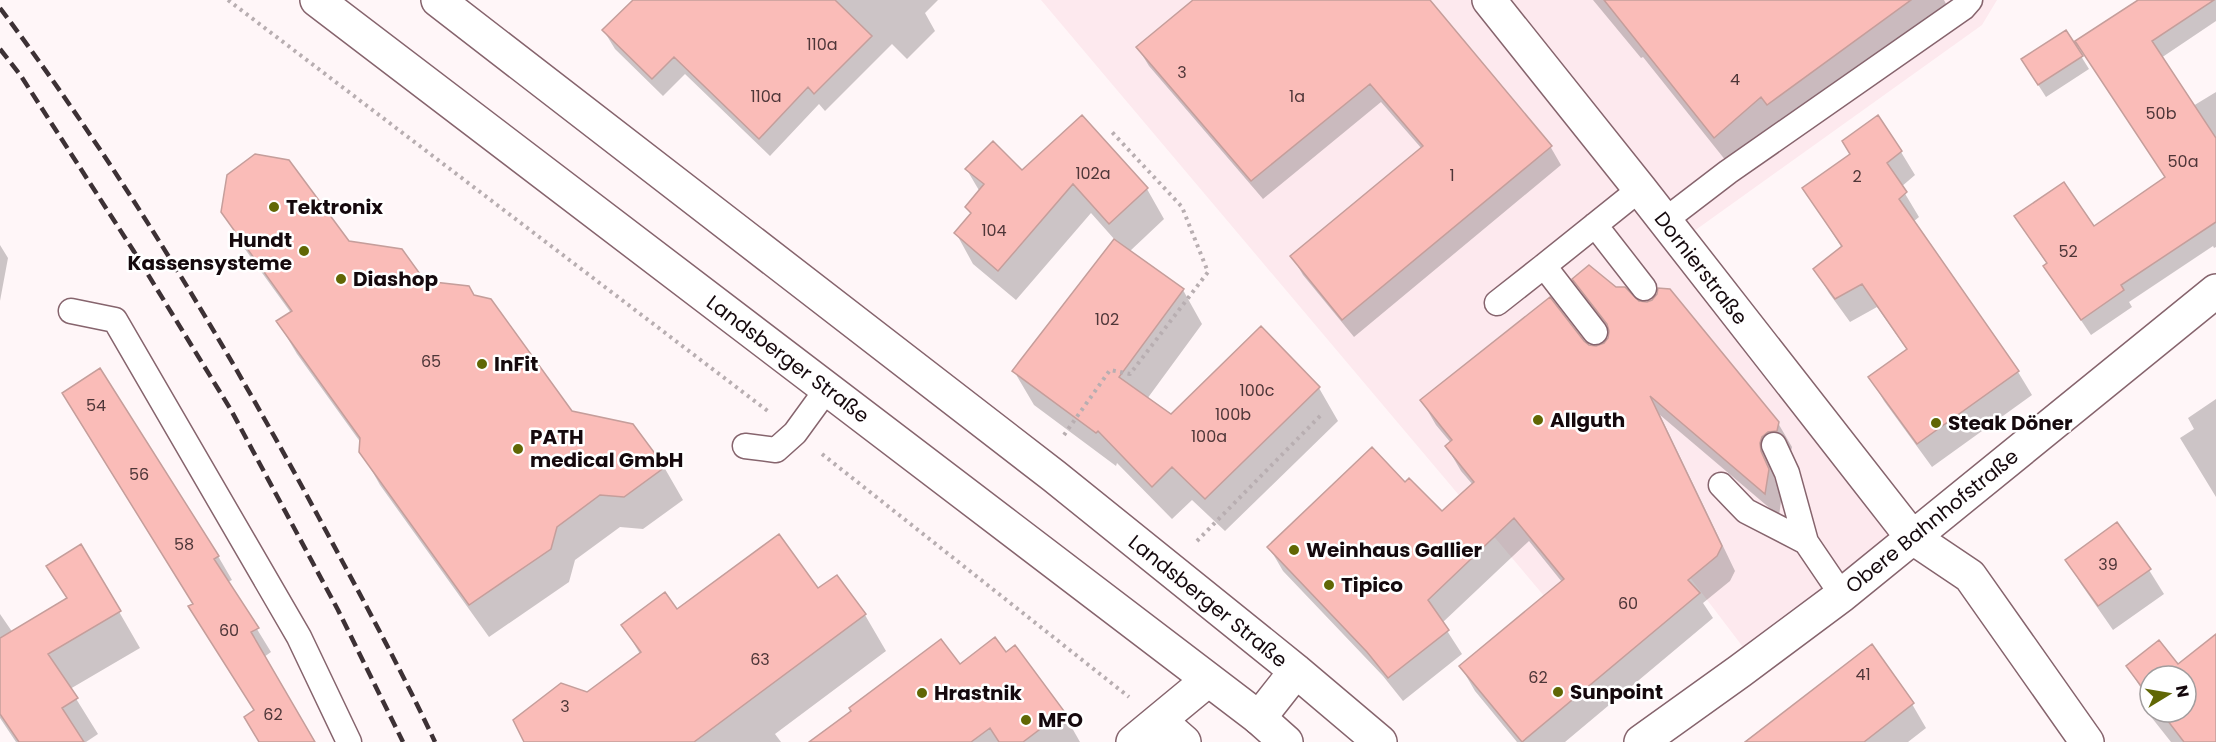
<svg xmlns="http://www.w3.org/2000/svg" width="2216" height="742" font-family="Poppins,sans-serif">
<rect width="100%" height="100%" fill="#fff6f8"/>
<path fill="#fde9ee" d="M 1041,0 L 1997,0 L 1982,25 L 1669,249 L 1893,537 L 1746,651 L 1647,521 L 1550,603 Z"/>
<path fill="#0003" fill-rule="evenodd" d="M 635,0 L 938,0 L 925,13 L 935,31 L 907,59 L 892,44 L 825,111 L 819,104 L 770,156 L 685,74 L 663,96 L 615,49 L 604,31 Z
M 1192,0 L 1428,0 L 1550,146 L 1561,165 L 1354,337 L 1303,275 L 1292,256 L 1422,149 L 1381,102 L 1263,199 L 1149,66 L 1138,48 L 1193,2 Z
M 1593,0 L 1944,0 L 1953,17 L 1734,171 L 1643,57 L 1641,58 Z
M 2140,0 L 2216,0 L 2216,21 L 2161,58 L 2193,106 L 2216,92 L 2216,247 L 2214,248 L 2213,246 L 2129,302 L 2132,307 L 2091,335 L 2055,282 L 2047,264 L 2026,233 L 2094,228 L 2166,178 Z
M 2066,32 L 2089,69 L 2046,97 L 2030,72 Z
M 1901,152 L 1915,175 L 1901,187 L 1919,217 L 1913,222 L 2018,372 L 2032,395 L 1932,467 L 1884,401 L 1870,377 L 1907,350 L 1877,307 L 1850,322 L 1829,293 L 1815,269 L 1842,248 L 1804,189 Z
M 967,170 L 1022,172 L 1147,189 L 1164,219 L 1129,252 L 1183,290 L 1202,324 L 1147,399 L 1171,416 L 1319,388 L 1338,421 L 1225,531 L 1192,500 L 1172,519 L 1117,463 L 1116,466 L 1034,405 L 1014,371 L 1115,240 L 1091,213 L 1016,300 L 973,264 L 956,233 L 971,215 L 967,207 L 980,192 Z
M 223,211 L 348,242 L 424,282 L 473,296 L 571,412 L 664,467 L 683,500 L 643,529 L 620,527 L 575,560 L 569,582 L 489,637 L 380,485 L 361,451 L 361,443 L 297,354 L 278,322 L 291,313 L 242,245 Z
M 0,245 L 8,258 L 0,301 Z
M 1574,279 L 1778,423 L 1792,447 L 1790,455 L 1773,468 L 1774,477 L 1782,494 L 1779,516 L 1660,415 L 1735,571 L 1730,581 L 1703,603 L 1713,618 L 1565,742 L 1517,742 L 1475,691 L 1461,667 L 1562,582 L 1529,541 L 1442,623 L 1462,654 L 1403,701 L 1383,676 L 1283,571 L 1269,547 L 1405,484 L 1442,513 L 1473,485 L 1461,471 L 1447,447 L 1451,443 L 1436,425 L 1422,401 L 1583,342 L 1588,346 L 1596,348 L 1605,344 L 1610,333 L 1588,303 Z
M 2216,399 L 2216,497 L 2180,438 L 2194,429 L 2188,418 Z
M 77,417 L 218,556 L 232,580 L 228,582 L 271,652 L 264,657 L 314,742 L 260,742 L 255,712 L 194,605 Z
M 81,546 L 140,648 L 70,689 L 98,734 L 86,742 L 16,742 L 0,718 L 0,614 L 13,633 L 68,599 L 48,566 Z
M 2067,560 L 2149,570 L 2164,594 L 2113,630 L 2081,584 Z
M 818,590 L 865,615 L 886,651 L 775,734 L 781,742 L 526,742 L 640,654 L 623,625 L 677,611 Z
M 1015,647 L 1063,712 L 1080,742 L 812,742 L 959,666 L 1006,654 Z
M 1872,647 L 1912,704 L 1926,728 L 1908,742 L 1744,742 Z
M 2216,651 L 2216,742 L 2171,742 L 2152,718 L 2140,697 L 2144,693 L 2127,666 L 2178,666 ZM 2150,676 L 2186,676 L 2186,712 L 2150,712 Z"/>
<path fill="#fabcb8" stroke="#c59e9b" stroke-width="1.5" d="M 633,0 L 835,0 L 872,36 L 814,94 L 808,87 L 759,139 L 674,57 L 652,79 L 602,30 Z
M 1193,0 L 1430,0 L 1552,146 L 1342,320 L 1290,256 L 1423,146 L 1370,84 L 1251,181 L 1136,47 Z
M 1604,0 L 1911,0 L 1767,105 L 1761,97 L 1714,138 Z
M 2138,0 L 2214,0 L 2152,41 L 2216,138 L 2216,222 L 2121,285 L 2124,290 L 2081,320 L 2043,266 L 2047,263 L 2014,216 L 2064,182 L 2094,226 L 2165,177 L 2075,41 Z
M 2066,30 L 2083,56 L 2038,85 L 2021,59 Z
M 1082,115 L 1148,188 L 1109,224 L 1073,184 L 998,271 L 954,233 L 971,213 L 965,207 L 984,184 L 965,169 L 993,141 L 1022,170 Z
M 1878,115 L 1902,151 L 1887,163 L 1907,192 L 1899,199 L 2019,371 L 1917,444 L 1868,377 L 1907,349 L 1862,284 L 1835,299 L 1813,269 L 1842,246 L 1802,188 L 1850,154 L 1842,141 Z
M 255,154 L 289,160 L 349,241 L 402,249 L 425,281 L 469,286 L 474,295 L 491,299 L 572,411 L 633,424 L 665,467 L 624,497 L 600,495 L 557,527 L 551,549 L 469,605 L 359,452 L 360,438 L 276,321 L 292,311 L 221,212 L 227,175 Z
M 1114,239 L 1184,289 L 1119,377 L 1171,414 L 1261,326 L 1320,387 L 1205,499 L 1172,467 L 1152,487 L 1098,431 L 1096,433 L 1012,371 Z
M 1589,265 L 1616,287 L 1625,287 L 1639,301 L 1647,302 L 1652,300 L 1657,294 L 1658,288 L 1670,289 L 1779,422 L 1777,431 L 1768,432 L 1762,437 L 1760,443 L 1761,451 L 1769,469 L 1765,494 L 1650,396 L 1722,546 L 1717,556 L 1688,580 L 1700,593 L 1522,742 L 1459,666 L 1564,579 L 1514,518 L 1428,600 L 1449,630 L 1388,678 L 1367,652 L 1267,547 L 1372,447 L 1405,482 L 1409,478 L 1442,511 L 1474,482 L 1445,446 L 1452,440 L 1420,400 L 1550,297 L 1584,341 L 1589,345 L 1596,346 L 1604,343 L 1608,338 L 1609,331 L 1607,324 L 1572,279 Z
M 100,368 L 219,556 L 214,559 L 259,628 L 251,632 L 315,742 L 259,742 L 244,717 L 254,710 L 188,606 L 193,604 L 62,393 Z
M 2117,522 L 2151,569 L 2098,606 L 2065,560 Z
M 779,534 L 818,588 L 837,575 L 866,614 L 694,742 L 524,742 L 513,720 L 561,683 L 587,692 L 641,652 L 621,625 L 665,592 L 677,609 Z
M 81,544 L 121,611 L 48,654 L 78,698 L 62,708 L 84,742 L 19,742 L 0,714 L 0,638 L 67,598 L 46,566 Z
M 2216,634 L 2216,742 L 2184,742 L 2161,712 L 2186,712 L 2186,676 L 2150,676 L 2150,698 L 2126,666 L 2159,640 L 2178,664 Z
M 995,637 L 1006,652 L 1015,645 L 1064,711 L 1023,742 L 999,742 L 990,728 L 971,742 L 809,742 L 851,711 L 849,708 L 941,639 L 960,664 Z
M 1872,644 L 1914,703 L 1864,742 L 1745,742 Z"/>
<g fill="none" stroke-linecap="round" stroke-linejoin="round">
<defs>
<path id="lane" d="M 1664,221 L 1728,172 L 1963,8 L 1970,0
M 1595,225 L 1644,288
M 1497,303 L 1544,266
M 71,311 L 115,320 L 299,637 L 349,742
M 1595,332 L 1544,266 L 1640,189
M 1774,445 L 1787,473 L 1806,542 L 1842,595
M 745,446 L 776,450 L 795,433 L 827,389
M 1721,485 L 1746,511 L 1806,542"/>
<path id="street" d="M 438,0 L 1054,476 L 1296,671 L 1380,742
M 1489,0 L 1640,189 L 1912,537 L 1970,576 L 2087,742
M 1259,718 L 1296,671
M 1160,721 L 1184,742
M 1133,742 L 1208,680
M 1641,742 L 1740,671 L 1842,595 L 2216,291"/>
<path id="secondary" d="M 317,0 L 1259,718 L 1286,742"/>
</defs>
<use href="#lane" stroke="#86646d" stroke-width="27"/>
<use href="#street" stroke="#86646d" stroke-width="36"/>
<use href="#secondary" stroke="#86646d" stroke-width="36"/>
<path stroke="#b8aeb1" stroke-width="4" stroke-dasharray="3 4.5" stroke-linecap="butt" d="M 228,0 L 769,412
M 1064,435 L 1110,370 L 1130,374 L 1208,272 L 1182,207 L 1111,131
M 822,454 L 1129,697
M 1197,541 L 1321,415"/>
<use href="#lane" stroke="#fff" stroke-width="24"/>
<use href="#street" stroke="#fff" stroke-width="33"/>
<use href="#secondary" stroke="#fff" stroke-width="33"/>
<path stroke="#3d3135" stroke-width="4.5" stroke-dasharray="12 6" stroke-linecap="butt" d="M 0,8 C 120,168 223,340 318,516 C 358,591 399,665 435,742
M 0,49 L 21,76 L 133,250 L 231,410 L 338,610 L 403,742"/>
</g>
<g fill="#616705" stroke="#fff" stroke-width="2">
<circle cx="274" cy="207" r="6"/>
<circle cx="304" cy="251" r="6"/>
<circle cx="341" cy="279" r="6"/>
<circle cx="482" cy="364" r="6"/>
<circle cx="1538" cy="420" r="6"/>
<circle cx="1936" cy="423" r="6"/>
<circle cx="518" cy="449" r="6"/>
<circle cx="1294" cy="550" r="6"/>
<circle cx="1329" cy="585" r="6"/>
<circle cx="1558" cy="692" r="6"/>
<circle cx="922" cy="693" r="6"/>
<circle cx="1026" cy="720" r="6"/>
</g>
<g text-anchor="middle" stroke-width="5" stroke-linejoin="round" paint-order="stroke">
<g font-size="16" fill="#4e3638">
<text x="822" y="50">110a</text>
<text x="1182" y="78">3</text>
<text x="1735" y="85">4</text>
<text x="766" y="102">110a</text>
<text x="1297" y="102">1a</text>
<text x="2161" y="119">50b</text>
<text x="2183" y="167">50a</text>
<text x="1093" y="179">102a</text>
<text x="1452" y="181">1</text>
<text x="1857" y="182">2</text>
<text x="994" y="236">104</text>
<text x="2068" y="257">52</text>
<text x="1107" y="325">102</text>
<text x="431" y="367">65</text>
<text x="1257" y="396">100c</text>
<text x="96" y="411">54</text>
<text x="1233" y="420">100b</text>
<text x="1209" y="442">100a</text>
<text x="139" y="480">56</text>
<text x="184" y="550">58</text>
<text x="2108" y="570">39</text>
<text x="1628" y="609">60</text>
<text x="229" y="636">60</text>
<text x="760" y="665">63</text>
<text x="1863" y="680">41</text>
<text x="1538" y="683">62</text>
<text x="565" y="712">3</text>
<text x="273" y="720">62</text>
</g>
<g font-size="20" font-weight="bold" fill="#15090d" stroke="#fff" text-anchor="start">
<text x="286" y="214">Tektronix</text>
<text x="292" y="247" text-anchor="end">Hundt<tspan x="292" dy="23">Kassensysteme</tspan></text>
<text x="353" y="286">Diashop</text>
<text x="494" y="371">InFit</text>
<text x="1550" y="427">Allguth</text>
<text x="1948" y="430">Steak Döner</text>
<text x="530" y="444">PATH<tspan x="530" dy="23">medical GmbH</tspan></text>
<text x="1306" y="557">Weinhaus Gallier</text>
<text x="1341" y="592">Tipico</text>
<text x="1570" y="699">Sunpoint</text>
<text x="934" y="700">Hrastnik</text>
<text x="1038" y="727">MFO</text>
</g>
<g font-size="20" fill="#15090d" stroke="#fff">
<text transform="translate(1701 268) rotate(52)" y="7">Dornierstraße</text>
<text transform="translate(788 359) rotate(37)" y="7">Landsberger Straße</text>
<text transform="translate(1932 521) rotate(-39)" y="7">Obere Bahnhofstraße</text>
<text transform="translate(1208 601) rotate(39)" y="7">Landsberger Straße</text>
</g>
</g>
<g transform="translate(2168 694) rotate(79)"><circle r="28" fill="#ffffff" stroke="#a19d9e" stroke-width="1.5"/>
<path d="M0-4.5L10 22L0 15L-10 22Z" fill="#616705"/>
<text y="-9" font-size="16" font-weight="bold" text-anchor="middle" fill="#15090d">N</text>
</g>
</svg>
